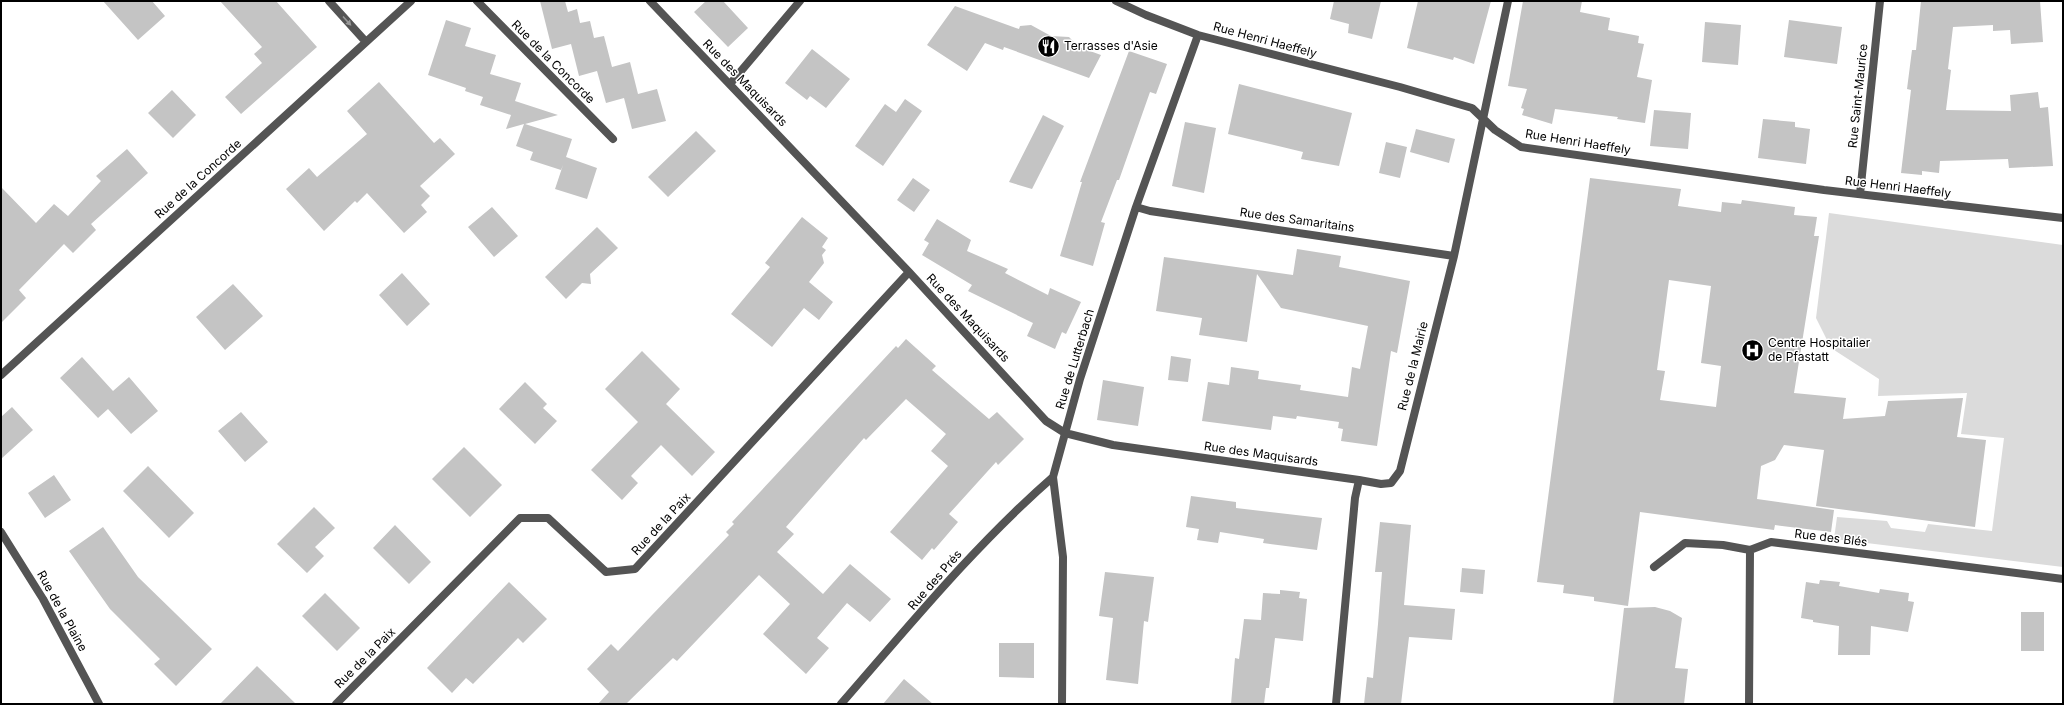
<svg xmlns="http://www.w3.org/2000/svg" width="2064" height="705" font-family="Inter,sans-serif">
<rect width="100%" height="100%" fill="#fff"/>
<path fill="#dbdbdb" d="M 1829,213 L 2063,245 L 2063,567 L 1834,539 L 1837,517 L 1887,521 L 1891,528 L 1925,532 L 1928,524 L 1992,531 L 2004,438 L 1961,434 L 1967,393 L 1878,396 L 1879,379 L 1831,348 L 1816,318 Z"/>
<path fill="#c4c4c4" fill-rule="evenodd" d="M 103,1 L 152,1 L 165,16 L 138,40 Z
M 220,1 L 276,1 L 317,47 L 241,114 L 225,97 L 262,63 L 254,54 L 262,47 Z
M 540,1 L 565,1 L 568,12 L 577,9 L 580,23 L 590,21 L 594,38 L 604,36 L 612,67 L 630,62 L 638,94 L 657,89 L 666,121 L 632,129 L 624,98 L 606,103 L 597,71 L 579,76 L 571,44 L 552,49 Z
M 706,1 L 723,1 L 748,28 L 728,47 L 694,12 Z
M 1334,1 L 1381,1 L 1372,39 L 1348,33 L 1349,24 L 1330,19 Z
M 1418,1 L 1491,1 L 1474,64 L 1454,57 L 1453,60 L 1407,48 Z
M 1523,1 L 1582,1 L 1580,12 L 1610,18 L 1608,30 L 1639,36 L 1638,43 L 1644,44 L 1637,77 L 1652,80 L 1645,123 L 1617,119 L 1618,117 L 1555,109 L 1552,124 L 1522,115 L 1524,109 L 1521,108 L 1527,89 L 1508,86 Z
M 1921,1 L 2040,1 L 2043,42 L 2011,44 L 2010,30 L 1993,31 L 1993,25 L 1953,27 L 1948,69 L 1951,70 L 1946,110 L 2011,111 L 2010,95 L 2038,92 L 2040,108 L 2048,107 L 2053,166 L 2009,168 L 2008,159 L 1940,161 L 1939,173 L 1922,171 L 1922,175 L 1901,173 L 1911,90 L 1907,89 L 1912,50 L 1916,50 Z
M 955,6 L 1019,29 L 1020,26 L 1031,25 L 1051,36 L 1069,37 L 1079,47 L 1101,55 L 1089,78 L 1004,47 L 1003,50 L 985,43 L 967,71 L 927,45 Z
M 446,20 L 471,28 L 465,46 L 496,55 L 490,74 L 521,83 L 515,101 L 558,115 L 525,124 L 572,139 L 566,157 L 597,168 L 587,199 L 555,189 L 563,165 L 561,170 L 530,160 L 533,152 L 516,146 L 524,124 L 506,129 L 511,115 L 480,105 L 483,97 L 465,91 L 466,88 L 428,75 Z
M 1789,20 L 1842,27 L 1837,64 L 1784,57 Z
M 1705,22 L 1741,25 L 1738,65 L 1702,62 Z
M 812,49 L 850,79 L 826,108 L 810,96 L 807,100 L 785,83 Z
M 1129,51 L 1167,64 L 1156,94 L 1150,92 L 1119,180 L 1117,180 L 1101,222 L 1105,223 L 1093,266 L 1060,256 L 1082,182 L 1080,182 Z
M 379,82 L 434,143 L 440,138 L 455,154 L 420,186 L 430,196 L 421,205 L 427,212 L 404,233 L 367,193 L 357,203 L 355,201 L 324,231 L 286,189 L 309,168 L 317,177 L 367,134 L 347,111 Z
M 1239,84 L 1352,113 L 1339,166 L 1301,159 L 1303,152 L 1228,134 Z
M 172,90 L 196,115 L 173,138 L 148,113 Z
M 905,99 L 922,111 L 883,166 L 855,146 L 885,104 L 896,112 Z
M 1654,110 L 1691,113 L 1688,149 L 1650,146 Z
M 1043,115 L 1064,126 L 1032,189 L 1009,182 Z
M 1763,119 L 1795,122 L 1795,127 L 1810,129 L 1806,164 L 1758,158 Z
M 1185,122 L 1216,128 L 1204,193 L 1172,186 Z
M 1416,129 L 1455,139 L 1449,163 L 1410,152 Z
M 696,131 L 716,151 L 668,197 L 648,177 Z
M 1386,142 L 1407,147 L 1400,178 L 1379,173 Z
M 127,149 L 148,173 L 91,224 L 96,230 L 73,253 L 64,244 L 19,290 L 26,298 L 1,323 L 1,187 L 36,223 L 54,204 L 68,216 L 101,181 L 96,176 Z
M 913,178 L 930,190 L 914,212 L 897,200 Z
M 1590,178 L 1681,189 L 1678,206 L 1721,212 L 1722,202 L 1741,204 L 1742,200 L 1795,207 L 1794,215 L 1817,217 L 1814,236 L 1819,236 L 1794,393 L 1846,398 L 1843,419 L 1885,416 L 1888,401 L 1963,398 L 1957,437 L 1986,440 L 1975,527 L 1816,506 L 1824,450 L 1784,445 L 1775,460 L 1761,466 L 1757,499 L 1834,510 L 1831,532 L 1775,525 L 1774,530 L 1640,512 L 1628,606 L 1594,601 L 1594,597 L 1563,593 L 1564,585 L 1537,582 ZM 1669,280 L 1711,286 L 1701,363 L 1721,366 L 1716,407 L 1660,400 L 1665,371 L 1657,370 Z
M 492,207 L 518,236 L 494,257 L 468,227 Z
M 802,217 L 828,238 L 822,247 L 826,250 L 822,255 L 824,263 L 809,282 L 833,302 L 819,320 L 804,308 L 772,347 L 731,314 L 770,267 L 765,263 Z
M 937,219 L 971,240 L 967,251 L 1008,269 L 1005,273 L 1048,295 L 1050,288 L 1081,302 L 1066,334 L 1062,332 L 1055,349 L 1027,336 L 1033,323 L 968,291 L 972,285 L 922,255 L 929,243 L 924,240 Z
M 597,227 L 618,248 L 590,274 L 591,284 L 582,283 L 566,299 L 545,277 Z
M 1297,249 L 1341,256 L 1339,267 L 1410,281 L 1397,353 L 1391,351 L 1377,446 L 1341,441 L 1343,429 L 1338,428 L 1339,422 L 1297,416 L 1296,419 L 1273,416 L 1271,430 L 1202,421 L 1208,382 L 1229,385 L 1231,367 L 1259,371 L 1258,379 L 1301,385 L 1300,390 L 1348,397 L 1352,367 L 1360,369 L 1368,326 L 1281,308 L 1257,274 L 1247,342 L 1199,335 L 1202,318 L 1156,311 L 1164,257 L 1293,275 Z
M 402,273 L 430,304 L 407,326 L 379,295 Z
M 233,284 L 263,316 L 225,350 L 196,317 Z
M 906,339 L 936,366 L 932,370 L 989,419 L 997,412 L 1024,439 L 998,465 L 996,462 L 949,514 L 958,522 L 934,550 L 932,548 L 922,560 L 890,532 L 948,466 L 931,451 L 946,434 L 906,399 L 866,440 L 864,438 L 786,527 L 794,534 L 777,552 L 823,594 L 850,564 L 891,599 L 870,622 L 847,603 L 817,638 L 829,648 L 806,674 L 763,634 L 790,604 L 759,575 L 677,661 L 673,658 L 626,704 L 598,704 L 609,692 L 587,669 L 611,644 L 618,651 L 652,615 L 729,535 L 726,532 L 734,524 L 732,522 L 896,346 L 898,348 Z
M 642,351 L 680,389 L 666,404 L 715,452 L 692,476 L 661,445 L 631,476 L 638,483 L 622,500 L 591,470 L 638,422 L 605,389 Z
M 1171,356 L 1191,359 L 1188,382 L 1168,380 Z
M 82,357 L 113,391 L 129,377 L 158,411 L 131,434 L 108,409 L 98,418 L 60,378 Z
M 1103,380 L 1144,387 L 1138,426 L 1097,420 Z
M 525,382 L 547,404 L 543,408 L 557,421 L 535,444 L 499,409 Z
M 12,407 L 33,430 L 1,459 L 1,417 Z
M 241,412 L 268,442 L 245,462 L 218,431 Z
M 464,447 L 502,485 L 470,517 L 432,479 Z
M 148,466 L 194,513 L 169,538 L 123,491 Z
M 54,475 L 71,500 L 45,518 L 28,493 Z
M 1191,496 L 1236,502 L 1236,508 L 1322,518 L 1317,550 L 1263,543 L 1264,539 L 1220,532 L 1218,543 L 1197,540 L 1199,529 L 1186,527 Z
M 314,507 L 335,528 L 315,547 L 324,556 L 307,573 L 277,544 Z
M 1380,522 L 1411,525 L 1404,605 L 1455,609 L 1452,640 L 1409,637 L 1401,704 L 1364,704 L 1367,677 L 1373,678 L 1378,624 L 1382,572 L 1375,572 Z
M 395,525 L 431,562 L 409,584 L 373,548 Z
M 103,527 L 138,577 L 212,649 L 176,686 L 154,664 L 160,659 L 110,609 L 69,551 Z
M 1462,568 L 1485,570 L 1483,594 L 1460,592 Z
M 1105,572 L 1154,577 L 1148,622 L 1144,621 L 1138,684 L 1106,680 L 1113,618 L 1099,616 Z
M 1820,580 L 1840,582 L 1839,586 L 1879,593 L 1880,589 L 1909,593 L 1908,601 L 1914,602 L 1908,632 L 1871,626 L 1870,655 L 1838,655 L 1839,626 L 1813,622 L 1813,620 L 1801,618 L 1806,582 L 1819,584 Z
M 509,582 L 547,619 L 523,643 L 518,638 L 473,684 L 466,678 L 452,693 L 427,668 Z
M 1280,590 L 1300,592 L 1299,598 L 1307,599 L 1303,641 L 1275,638 L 1269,688 L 1266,688 L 1264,704 L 1231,704 L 1235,658 L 1239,659 L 1244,619 L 1261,620 L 1263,593 L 1280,594 Z
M 325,593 L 360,628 L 337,651 L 302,616 Z
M 1655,607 L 1670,611 L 1682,618 L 1675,668 L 1688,669 L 1684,704 L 1613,704 L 1624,608 Z
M 2021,612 L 2044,612 L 2044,651 L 2021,651 Z
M 999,643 L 1034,643 L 1034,678 L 999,677 Z
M 257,666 L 296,704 L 220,704 Z
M 904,679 L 933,704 L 883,704 Z"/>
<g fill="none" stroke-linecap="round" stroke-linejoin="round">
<path stroke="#545454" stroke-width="8" d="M 1654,567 L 1685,543 L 1723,545 L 1750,550"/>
<path stroke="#545454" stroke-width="8" d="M 477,1 L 613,139"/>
<path stroke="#545454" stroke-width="8" d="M 329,1 L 366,42
M 650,1 L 909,272 L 1046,421 L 1065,433 L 1113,445 L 1359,480
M 1116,1 L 1146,15 L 1198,35 L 1400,87 L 1472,108 L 1495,130 L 1521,147 L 1824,190 L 2063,218
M 730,84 L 800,1
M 1860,194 L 1880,1
M 1136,207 L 1150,211 L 1454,256
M 1,375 L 411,1
M 336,704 L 520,518 L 548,518 L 606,572 L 635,569 L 909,272
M 841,704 C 909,626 975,545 1053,477
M 1062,704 L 1063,557 L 1053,477 L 1080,379 L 1136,207 L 1198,35
M 1336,704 L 1355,498 L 1359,480 L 1381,484 L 1391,483 L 1400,471 L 1454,256 L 1508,1
M 1749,704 L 1750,550 L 1771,542 L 2063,579"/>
<path stroke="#545454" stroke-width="8" d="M 1,532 L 43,599 L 99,704"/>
</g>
<defs><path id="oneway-solid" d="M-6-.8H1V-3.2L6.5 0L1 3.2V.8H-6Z"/></defs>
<use fill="#989898" href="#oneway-solid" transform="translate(347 21) rotate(48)"/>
<defs>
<symbol id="restaurant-disc" viewBox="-11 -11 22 22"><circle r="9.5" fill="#000" stroke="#fff"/><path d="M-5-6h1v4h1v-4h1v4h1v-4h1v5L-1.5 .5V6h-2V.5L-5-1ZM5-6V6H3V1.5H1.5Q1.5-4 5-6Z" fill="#fff"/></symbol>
<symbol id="hospital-disc" viewBox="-11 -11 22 22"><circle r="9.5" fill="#000" stroke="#fff"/><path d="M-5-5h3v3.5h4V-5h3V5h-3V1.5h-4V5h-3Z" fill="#fff"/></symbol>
</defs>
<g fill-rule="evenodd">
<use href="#restaurant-disc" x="1036" y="34" width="25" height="25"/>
<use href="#hospital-disc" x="1740" y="338" width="25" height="25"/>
</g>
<g text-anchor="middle" stroke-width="3" stroke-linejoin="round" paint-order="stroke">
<g font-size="12" fill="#000" stroke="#fff">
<text transform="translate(1265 40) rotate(15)" y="4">Rue Henri Haeffely</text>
<text transform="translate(553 62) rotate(45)" y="4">Rue de la Concorde</text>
<text transform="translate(745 83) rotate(46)" y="4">Rue des Maquisards</text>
<text transform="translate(1858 96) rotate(-84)" y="4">Rue Saint-Maurice</text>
<text transform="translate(1578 142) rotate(9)" y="4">Rue Henri Haeffely</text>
<text transform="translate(198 179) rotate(-42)" y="4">Rue de la Concorde</text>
<text transform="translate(1898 187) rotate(7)" y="4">Rue Henri Haeffely</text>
<text transform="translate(1297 220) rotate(8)" y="4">Rue des Samaritains</text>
<text transform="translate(968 318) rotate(47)" y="4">Rue des Maquisards</text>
<text transform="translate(1075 359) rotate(-73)" y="4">Rue de Lutterbach</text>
<text transform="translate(1413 366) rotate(-76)" y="4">Rue de la Mairie</text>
<text transform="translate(1261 454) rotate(8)" y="4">Rue des Maquisards</text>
<text transform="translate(661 524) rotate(-47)" y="4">Rue de la Paix</text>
<text transform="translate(1831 538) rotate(7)" y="4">Rue des Blés</text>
<text transform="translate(935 580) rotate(-49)" y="4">Rue des Prés</text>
<text transform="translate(62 611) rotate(61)" y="4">Rue de la Plaine</text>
<text transform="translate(365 658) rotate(-45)" y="4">Rue de la Paix</text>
</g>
<g font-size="12" fill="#000" stroke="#fff" text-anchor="start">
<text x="1064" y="50">Terrasses d'Asie</text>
<text x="1768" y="347">Centre Hospitalier<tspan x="1768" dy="14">de Pfastatt</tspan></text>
</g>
</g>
<rect width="2064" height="705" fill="none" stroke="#000000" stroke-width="4"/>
</svg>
